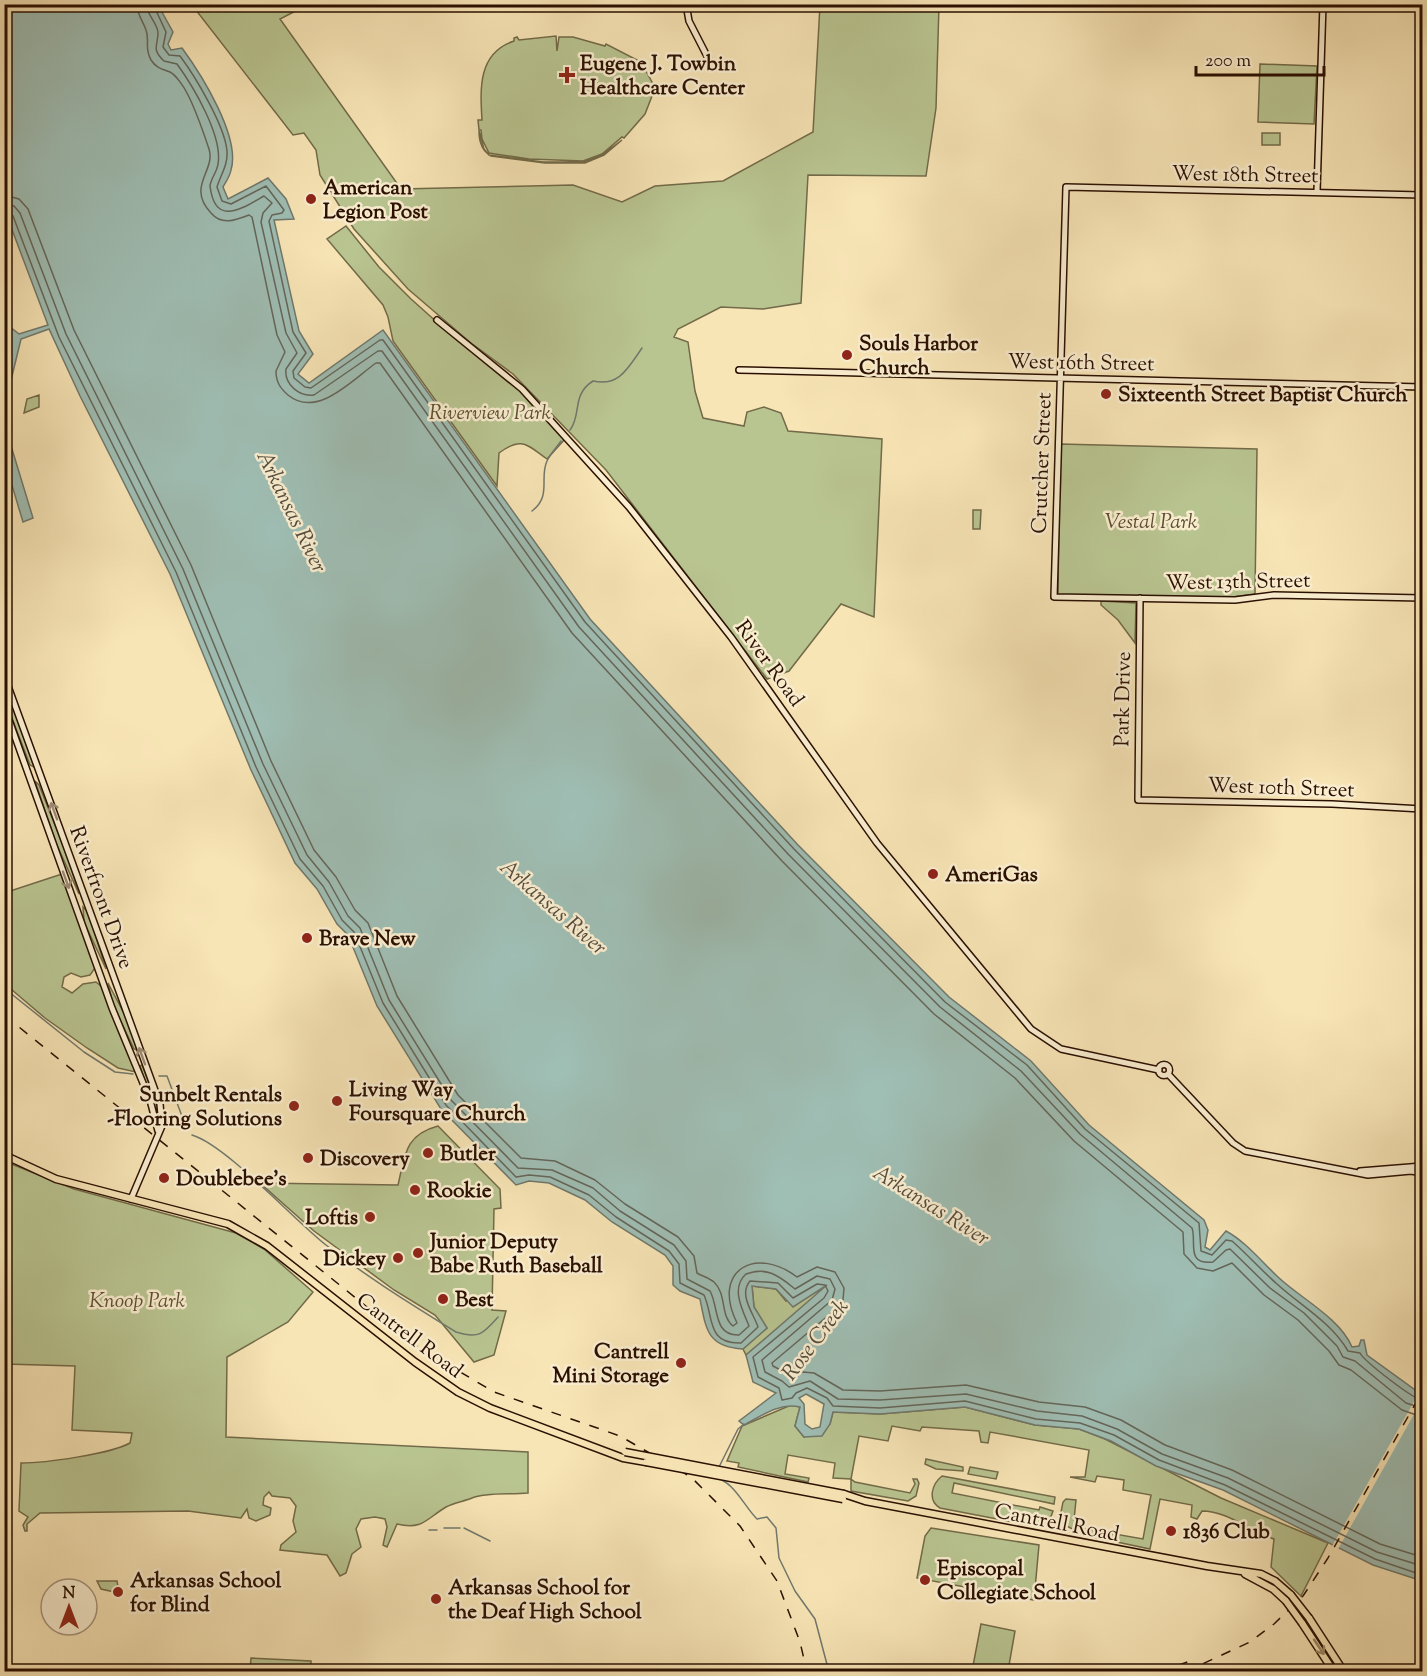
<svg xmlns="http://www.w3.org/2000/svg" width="1427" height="1676" font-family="'Sorts Mill Goudy',serif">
<rect width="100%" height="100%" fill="#f8e5b6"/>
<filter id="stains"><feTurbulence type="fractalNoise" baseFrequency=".00333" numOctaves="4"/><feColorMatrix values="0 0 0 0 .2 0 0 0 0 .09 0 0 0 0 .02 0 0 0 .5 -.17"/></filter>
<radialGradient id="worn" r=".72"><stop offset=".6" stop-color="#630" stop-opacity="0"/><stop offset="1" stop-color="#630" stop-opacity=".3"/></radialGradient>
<path fill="#b9c591" stroke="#726a48" stroke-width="1.5" d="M 192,5 L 307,5 L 280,19 L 401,189 L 573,185 L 622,202 L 655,186 L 723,181 L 813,132 L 820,5 L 939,5 L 936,108 L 926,176 L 808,175 L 801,303 L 763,309 L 721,307 L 678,329 L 674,337 L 688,342 L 695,391 L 703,418 L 744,426 L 747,412 L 764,407 L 781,413 L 788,431 L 882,439 L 874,617 L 841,604 L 789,671 L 767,679 L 606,470 L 513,374 L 471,343 L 408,289 L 354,229 L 320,175 L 316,150 L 304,133 L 293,135 Z
M 556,36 L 557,51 L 559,37 L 573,37 L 605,46 L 606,44 L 641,62 L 653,84 L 652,96 L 645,114 L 624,138 L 622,137 L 602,154 L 583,161 L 529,159 L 489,153 L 482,139 L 481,130 L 479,130 L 478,120 L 482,120 C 480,88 478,53 514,41 L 514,38 L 517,37 L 519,40 Z
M 1260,64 L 1317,66 L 1314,124 L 1258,122 Z
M 479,131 L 484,149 L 489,155 L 543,162 L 585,162 L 602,155 L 622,140 L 604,155 L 585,163 L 545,163 L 491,156 C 482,151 479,141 479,131 Z
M 1262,133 L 1280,133 L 1280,145 L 1262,145 Z
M 346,226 L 379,267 L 411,299 L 458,341 L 515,385 L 565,439 L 547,459 C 527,445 522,436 499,453 L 497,486 L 393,341 L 388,317 L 383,305 L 327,239 Z
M 39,395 L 39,407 L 24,413 L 27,399 Z
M 1060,444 L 1257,449 L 1255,594 L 1233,597 L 1058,595 Z
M 973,510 L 981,510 L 980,529 L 973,529 Z
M 1101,601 L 1136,603 L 1135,643 L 1118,620 L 1101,605 Z
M 4,682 L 34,766 L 34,767 L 30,765 L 5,700 Z
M 35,781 L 39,785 L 68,858 L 79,894 L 56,843 Z
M 62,874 L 95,968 L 90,975 L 81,977 L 71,973 L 64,977 L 62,987 L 72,993 L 83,984 L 96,982 L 102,987 L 136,1072 L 118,1068 L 87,1048 L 45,1018 L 5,984 L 4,893 Z
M 83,907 L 88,912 L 106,969 L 84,922 Z
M 108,983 L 128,1021 L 137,1050 L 134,1049 L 113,1005 Z
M 142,1065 L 156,1101 L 159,1124 L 140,1066 Z
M 438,1126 L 500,1189 L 501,1208 L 494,1209 L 492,1310 L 506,1311 L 494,1355 L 474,1362 L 435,1315 L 394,1290 L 314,1231 L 260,1183 L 398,1185 C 405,1156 404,1135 438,1126 Z
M 4,1161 L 74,1189 L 236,1233 L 264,1249 L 313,1292 L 288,1322 L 227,1357 L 226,1437 L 528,1452 L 528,1493 C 511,1495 487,1492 472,1498 C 465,1501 453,1503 446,1507 C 426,1519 423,1530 397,1524 L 387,1547 L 383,1545 L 387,1527 L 385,1519 L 375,1517 L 361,1519 L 356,1529 L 361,1547 L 352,1554 L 346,1573 L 340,1576 L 327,1555 L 280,1550 L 281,1545 L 296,1532 L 293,1521 L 296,1506 L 290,1498 L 272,1496 L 269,1492 L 264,1497 L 263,1505 L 271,1508 L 270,1515 L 256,1521 L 249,1518 L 247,1509 L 241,1518 L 188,1511 L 40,1513 L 27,1524 L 27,1531 L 25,1531 L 23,1525 L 28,1517 L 19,1511 L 21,1463 C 45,1463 110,1454 130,1443 L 132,1433 L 72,1430 L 75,1366 L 5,1364 Z
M 830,1283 L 819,1294 L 746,1355 L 743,1349 L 767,1328 L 754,1307 L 752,1286 L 776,1289 L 786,1301 Z
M 791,1405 L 800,1407 L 795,1426 L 804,1437 L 830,1424 L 833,1412 L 880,1414 L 965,1407 L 1035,1425 L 1079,1429 L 1105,1439 L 1221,1498 L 1328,1543 L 1301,1596 L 1271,1567 L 1274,1539 C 1249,1531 1228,1511 1202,1511 L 1197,1519 L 1191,1517 L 1192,1505 L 1160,1499 L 1150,1549 L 1084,1535 L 1059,1522 L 1063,1502 L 1066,1499 L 1076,1500 L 1074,1520 L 1081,1524 L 1080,1528 L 1143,1539 L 1151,1495 L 1123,1490 L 1124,1480 L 1097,1476 L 1095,1482 L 1070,1477 L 1085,1477 L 1089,1450 L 990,1432 L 988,1443 L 981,1442 L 979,1431 L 922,1427 L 920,1431 L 892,1426 L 888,1441 L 859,1436 L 851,1479 L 855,1482 L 910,1493 L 915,1484 L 913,1479 L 917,1479 L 919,1483 L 916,1496 L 908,1501 L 851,1491 L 851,1479 L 833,1478 L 835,1463 L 788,1455 L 785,1474 L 809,1478 L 808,1482 L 738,1467 L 739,1463 L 727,1461 L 742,1426 Z
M 926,1459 L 963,1467 L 963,1471 L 936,1469 L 925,1464 Z
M 970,1467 L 998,1472 L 996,1479 L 968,1474 Z
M 942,1476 L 1055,1497 L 1054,1504 L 954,1483 L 952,1493 L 1039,1510 L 1040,1507 L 1053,1511 L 1049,1522 L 1029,1525 L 940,1508 C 927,1500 932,1484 942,1476 Z
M 931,1528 L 1039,1545 L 1034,1600 L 917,1578 L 925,1536 Z
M 97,1581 L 117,1581 L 119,1593 L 101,1589 Z
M 981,1624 L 1015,1631 L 1008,1671 L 972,1671 Z
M 251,1658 L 311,1661 L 311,1671 L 250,1671 Z"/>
<path fill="#9fbeb4" stroke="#70786c" stroke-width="1.5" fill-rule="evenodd" d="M 5,5 L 158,5 L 173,32 L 168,44 L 171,50 L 182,48 C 201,74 241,137 231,170 C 230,176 226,182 223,187 L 228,199 L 268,178 L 286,199 L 294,219 L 274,220 L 299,331 L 313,354 L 298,374 L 309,383 L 383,330 L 590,619 L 798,845 L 949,997 L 1031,1061 L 1089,1125 L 1204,1220 L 1208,1230 L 1205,1247 L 1210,1250 L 1226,1231 C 1246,1242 1261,1261 1278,1277 C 1300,1298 1340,1318 1352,1347 L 1359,1346 L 1361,1340 L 1364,1340 L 1367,1355 L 1422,1395 L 1422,1581 L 1373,1565 L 1223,1490 L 1156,1466 L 1111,1441 L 1079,1429 L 1035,1425 L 965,1407 L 880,1414 L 833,1412 L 830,1424 L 822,1436 L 804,1437 L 795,1426 L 800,1407 C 780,1402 761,1416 744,1425 L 739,1421 L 776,1393 L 753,1382 L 746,1355 L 827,1285 L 793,1307 L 776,1289 L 752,1286 L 754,1307 L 767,1328 L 743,1349 C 707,1347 706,1329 700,1299 L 680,1291 L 673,1285 L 673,1266 L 665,1255 L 612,1222 L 585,1200 L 549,1183 L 529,1181 L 516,1185 L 441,1109 L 377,1006 L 348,935 L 337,924 L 317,889 L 295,863 L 251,770 L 170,574 L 80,396 L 49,329 L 21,339 L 5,405 L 5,323 L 19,334 L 48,325 L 5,211 ZM 806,1394 L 824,1404 L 820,1427 L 812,1429 L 805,1424 L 804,1404 L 799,1398 Z
M 5,426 L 33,518 L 23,522 L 5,462 Z"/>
<path fill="#f8e5b6" d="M 1420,1391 L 1422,1392 L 1422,1400 L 1337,1551 L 1331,1548 Z"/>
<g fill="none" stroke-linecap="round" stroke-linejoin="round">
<path stroke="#64665a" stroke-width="1.5" d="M 137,4 C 137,15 143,21 146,30 C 150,40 144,48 151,60 C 156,68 162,69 170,72 C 176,75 184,87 187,93 C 196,110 203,131 209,149 C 216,171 186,186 211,213 C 222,226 236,220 249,215 L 252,217 L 277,335 L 285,352 L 276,371 C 276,382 280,388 288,395 C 317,419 352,380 376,363 L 380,363 L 572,633 L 782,861 L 934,1014 L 1015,1078 L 1074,1141 L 1183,1232 L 1184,1254 L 1197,1268 L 1213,1271 L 1232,1263 L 1264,1295 L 1298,1320 L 1329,1351 L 1339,1365 L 1351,1370 L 1402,1410 L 1422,1417
M 146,4 C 147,15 158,24 158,33 C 158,46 151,49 164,61 L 177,64 C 193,86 223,136 218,164 C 217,172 211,178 210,186 C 215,227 241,209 264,196 L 272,203 L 263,213 L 261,222 L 286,333 L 297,353 L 286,369 C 284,384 299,397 314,395 L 378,351 L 382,351 L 579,627 L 788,854 L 940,1007 L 1021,1071 L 1080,1134 L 1192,1228 C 1197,1242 1185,1265 1213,1262 L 1226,1250 L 1230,1249 L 1270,1288 L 1304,1313 L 1337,1346 L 1343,1357 L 1355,1361 L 1406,1403 L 1422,1408
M 153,4 L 166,32 L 163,47 L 169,55 L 180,56 C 195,76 225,126 227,151 C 228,165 221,174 217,187 L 222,201 L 231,204 L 266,186 L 284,210 L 282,213 L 272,215 L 269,221 L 293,332 L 306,353 L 293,371 L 294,378 L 305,387 L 311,388 L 380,340 L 383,340 L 585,622 L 794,849 L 945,1002 L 1027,1065 L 1085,1129 L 1199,1223 L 1201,1251 L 1212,1255 L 1226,1240 L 1232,1241 C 1248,1255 1261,1270 1277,1284 C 1301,1306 1331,1322 1348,1351 L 1360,1353 C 1365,1362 1413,1399 1422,1400
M 4,195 L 19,199 L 28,209 L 74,330 L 191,565 L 271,761 L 314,850 L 336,877 L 355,910 L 368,923 L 397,996 L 458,1095 L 521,1158 L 555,1161 L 595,1180 L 625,1204 L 678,1237 L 694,1256 L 697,1273 C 702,1276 709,1278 714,1282 C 727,1294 720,1316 733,1326 L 737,1323 C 711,1271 755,1245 797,1277 L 817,1267 L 835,1272 L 844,1288 L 843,1300 L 836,1309 L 772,1363 L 773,1366 L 792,1376 L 803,1372 L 814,1373 L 843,1390 L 880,1391 L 966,1385 L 1039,1402 L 1085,1407 L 1121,1420 L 1165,1445 L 1232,1470 L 1380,1544 L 1422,1557
M 4,204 L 14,206 L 20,213 L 66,334 L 183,569 L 263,764 L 307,855 L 329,882 L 348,916 L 360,928 L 389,1000 L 451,1100 L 518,1168 L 552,1170 L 593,1188 L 620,1211 L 674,1245 L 686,1261 L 687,1279 L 710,1291 C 719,1307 713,1336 739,1335 L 749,1326 C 743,1311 730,1288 746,1274 C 768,1266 780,1277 795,1289 L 817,1276 L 830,1279 L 835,1289 L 832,1300 L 762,1360 L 765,1372 L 782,1381 L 789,1387 L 810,1381 L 838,1399 L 880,1400 L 966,1394 L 1037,1411 L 1082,1416 L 1117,1429 L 1162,1454 L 1228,1478 L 1377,1552 L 1422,1566
M 4,212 L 13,216 L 59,337 L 176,572 L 256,767 L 300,859 L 323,886 L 342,920 L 354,932 L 383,1003 L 446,1105 L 516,1177 L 529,1175 L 550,1177 L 589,1195 L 616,1217 L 669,1251 L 679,1264 L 680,1283 L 704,1295 C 714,1317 706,1344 741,1343 L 758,1327 C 754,1314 738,1295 750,1281 L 778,1283 L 793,1298 L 817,1284 L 825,1285 L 828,1291 L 824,1298 L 753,1357 L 758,1377 L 779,1388 L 782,1400 L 792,1398 L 796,1393 L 807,1388 L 827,1398 L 833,1406 L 880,1408 L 965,1401 L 1036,1419 L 1080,1423 L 1114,1435 L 1159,1460 L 1225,1485 L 1375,1559 L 1422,1575"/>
<path stroke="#70786c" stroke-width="1.5" d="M 570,430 C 582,415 571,395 593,381 C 619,387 628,368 642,348
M 532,511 C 552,496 539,478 547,461 C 550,454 557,447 561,441
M 4,988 L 84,1052 L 115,1072 L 133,1074
M 159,1076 L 167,1076 L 186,1127
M 192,1135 C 226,1145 294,1220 326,1245 C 367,1277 411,1304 456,1332 C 479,1339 483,1334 498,1317
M 718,1469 L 738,1429 L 744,1424
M 720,1479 C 737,1487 744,1506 757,1519 L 767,1517 L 776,1528 L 779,1558 L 795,1591 L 815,1619 L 829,1672
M 444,1528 L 460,1528
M 464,1528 L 490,1541
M 429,1530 L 437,1530"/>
<defs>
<path id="secondary" d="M 686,4 L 689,21 L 709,60
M 1317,191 L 1323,4
M 1422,195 L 1066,187 L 1054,597 L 1235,600 L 1274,595 L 1422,598
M 437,320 L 522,389 L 629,507 L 731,637 L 877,843 L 1031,1029 L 1061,1049 L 1159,1070
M 739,370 L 1422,387
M 1140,598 L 1138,800 L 1332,804 L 1422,809
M 4,675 L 160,1104 L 162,1126 L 131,1199
M 4,706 L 112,1008 L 150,1100 L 158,1131
M1158.5 1070a5.5 5.5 0 1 1 11 0a5.5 5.5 0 1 1-11 0Z
M 1168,1074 L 1233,1143 L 1245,1151 L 1368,1175 L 1411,1171 L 1422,1173
M 1360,1171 L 1422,1166"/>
<path id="primary" d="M 4,1155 L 56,1179 L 228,1224 L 267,1246 L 415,1362 L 458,1392 L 490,1408 L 623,1458 L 646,1462
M 844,1494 L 865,1501 L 1207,1566 L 1261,1574 L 1275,1581 L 1291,1595
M 1245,1574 L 1273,1589 L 1286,1601
M 1309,1618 L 1344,1672
M 1302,1623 L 1334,1672"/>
</defs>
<use href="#secondary" stroke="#2a0f00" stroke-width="8"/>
<use href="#primary" stroke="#2a0f00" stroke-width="9"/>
<use href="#secondary" stroke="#faeed0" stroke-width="5"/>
<use href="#primary" stroke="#f8e5b6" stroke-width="6"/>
<path stroke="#2a0f00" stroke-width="1.5" stroke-dasharray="10 10" stroke-linecap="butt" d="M 4,1015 L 413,1344 L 494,1392 L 620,1436 L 691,1477 L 740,1526 L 777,1581 L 800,1642 L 807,1672
M 1159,1672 L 1193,1660
M 1185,1672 L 1250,1642 L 1274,1624 L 1303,1596 L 1328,1558 L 1422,1392"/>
<defs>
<path id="primary-bridge" d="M 625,1452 L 844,1494
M 646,1462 L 843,1499
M 1291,1595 L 1309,1618
M 1286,1601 L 1302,1623"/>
</defs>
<use href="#primary-bridge" stroke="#2a0f00" stroke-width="9" stroke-linecap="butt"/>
<use href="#primary-bridge" stroke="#f8e5b6" stroke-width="6"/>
</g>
<defs><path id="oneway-shaft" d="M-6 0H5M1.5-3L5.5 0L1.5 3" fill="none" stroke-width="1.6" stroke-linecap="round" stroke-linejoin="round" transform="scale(1.5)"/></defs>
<g stroke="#9c8a72">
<use href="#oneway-shaft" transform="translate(54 811) rotate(-110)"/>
<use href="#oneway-shaft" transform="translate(66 880) rotate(70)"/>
<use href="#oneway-shaft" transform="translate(142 1056) rotate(-110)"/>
</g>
<use stroke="#9b8564" href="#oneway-shaft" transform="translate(1319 1647) rotate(56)"/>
<g fill="#8f2418" stroke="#faeed0" stroke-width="2">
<path d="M564 66h6v6h6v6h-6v6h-6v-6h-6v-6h6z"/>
<circle cx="311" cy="199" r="6"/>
<circle cx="847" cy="355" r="6"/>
<circle cx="1106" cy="394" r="6"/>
<circle cx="933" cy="874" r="6"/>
<circle cx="307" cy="938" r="6"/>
<circle cx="337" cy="1101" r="6"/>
<circle cx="294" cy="1106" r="6"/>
<circle cx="428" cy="1153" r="6"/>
<circle cx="308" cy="1158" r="6"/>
<circle cx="164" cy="1178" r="6"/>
<circle cx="415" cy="1190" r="6"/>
<circle cx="370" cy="1217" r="6"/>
<circle cx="418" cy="1253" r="6"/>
<circle cx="398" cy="1258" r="6"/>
<circle cx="443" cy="1299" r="6"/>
<circle cx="681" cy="1363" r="6"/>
<circle cx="1171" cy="1531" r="6"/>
<circle cx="925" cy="1580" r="6"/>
<circle cx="118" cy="1592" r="6"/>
<circle cx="436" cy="1599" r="6"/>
</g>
<g text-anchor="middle" stroke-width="5" stroke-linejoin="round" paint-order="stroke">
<g font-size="21" font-weight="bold" fill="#2a0f00" stroke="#faeed0" text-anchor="start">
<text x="580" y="70">Eugene J. Towbin<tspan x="580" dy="24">Healthcare Center</tspan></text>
<text x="323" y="194">American<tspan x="323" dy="24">Legion Post</tspan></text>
<text x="859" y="350">Souls Harbor<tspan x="859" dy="24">Church</tspan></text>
<text x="1118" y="401">Sixteenth Street Baptist Church</text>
<text x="945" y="881">AmeriGas</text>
<text x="319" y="945">Brave New</text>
<text x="349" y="1096">Living Way<tspan x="349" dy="24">Foursquare Church</tspan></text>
<text x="282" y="1101" text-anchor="end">Sunbelt Rentals<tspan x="282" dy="24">-Flooring Solutions</tspan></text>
<text x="440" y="1160">Butler</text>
<text x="320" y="1165">Discovery</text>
<text x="176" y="1185">Doublebee's</text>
<text x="427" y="1197">Rookie</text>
<text x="358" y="1224" text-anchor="end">Loftis</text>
<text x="430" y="1248">Junior Deputy<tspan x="430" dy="24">Babe Ruth Baseball</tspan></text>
<text x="386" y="1265" text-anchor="end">Dickey</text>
<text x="455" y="1306">Best</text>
<text x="669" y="1358" text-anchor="end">Cantrell<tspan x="669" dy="24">Mini Storage</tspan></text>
<text x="1183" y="1538">1836 Club</text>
<text x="937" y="1575">Episcopal<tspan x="937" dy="24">Collegiate School</tspan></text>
<text x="130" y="1587">Arkansas School<tspan x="130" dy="24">for Blind</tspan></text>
<text x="448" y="1594">Arkansas School for<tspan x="448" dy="24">the Deaf High School</tspan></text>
</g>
<g font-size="21" fill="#2a0f00" stroke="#faeed0">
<text transform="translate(1245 174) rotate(1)" y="7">West 18th Street</text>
<text transform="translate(1081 362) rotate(1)" y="7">West 16th Street</text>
<text transform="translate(1041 463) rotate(-88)" y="7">Crutcher Street</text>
<text transform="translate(1238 581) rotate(-1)" y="7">West 13th Street</text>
<text transform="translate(770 663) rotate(54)" y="7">River Road</text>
<text transform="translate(1122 699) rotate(-89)" y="7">Park Drive</text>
<text transform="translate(1281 787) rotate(2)" y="7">West 10th Street</text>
<text transform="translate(102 897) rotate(70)" y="7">Riverfront Drive</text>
<text transform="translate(410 1335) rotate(37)" y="7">Cantrell Road</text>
<text transform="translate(1057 1522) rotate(11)" y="7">Cantrell Road</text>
</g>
<g font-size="21" font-style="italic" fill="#5c4f33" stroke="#faeed0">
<text x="490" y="419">Riverview Park</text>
<text x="1151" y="528">Vestal Park</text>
<text x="137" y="1307">Knoop Park</text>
</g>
<g font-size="22" font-style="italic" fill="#534c3f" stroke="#faeed0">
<text transform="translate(293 511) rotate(64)" y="8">Arkansas River</text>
<text transform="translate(554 906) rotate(41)" y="8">Arkansas River</text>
<text transform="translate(932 1204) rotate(32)" y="8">Arkansas River</text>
<text transform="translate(814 1339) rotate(-53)" y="8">Rose Creek</text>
</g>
</g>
<rect width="1427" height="1676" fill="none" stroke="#f8e5b6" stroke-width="24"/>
<rect x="6" y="6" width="1415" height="1664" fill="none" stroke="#2a0f00" stroke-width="3"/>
<rect x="12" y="12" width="1403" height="1652" fill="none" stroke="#2a0f00" stroke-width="1.5"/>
<g transform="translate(69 1607)"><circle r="28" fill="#faeed0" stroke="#a7957d" stroke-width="1.5"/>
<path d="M0-4.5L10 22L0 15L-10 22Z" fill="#8f2418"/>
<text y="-9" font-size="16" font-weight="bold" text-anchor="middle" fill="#2a0f00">N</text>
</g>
<path d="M1196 66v9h128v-9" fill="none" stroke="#2a0f00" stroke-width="3"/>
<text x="1205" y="66" font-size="18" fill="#2a0f00" stroke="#faeed0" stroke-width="4.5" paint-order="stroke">200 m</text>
<rect width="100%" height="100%" filter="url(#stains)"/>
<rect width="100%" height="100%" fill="url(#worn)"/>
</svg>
